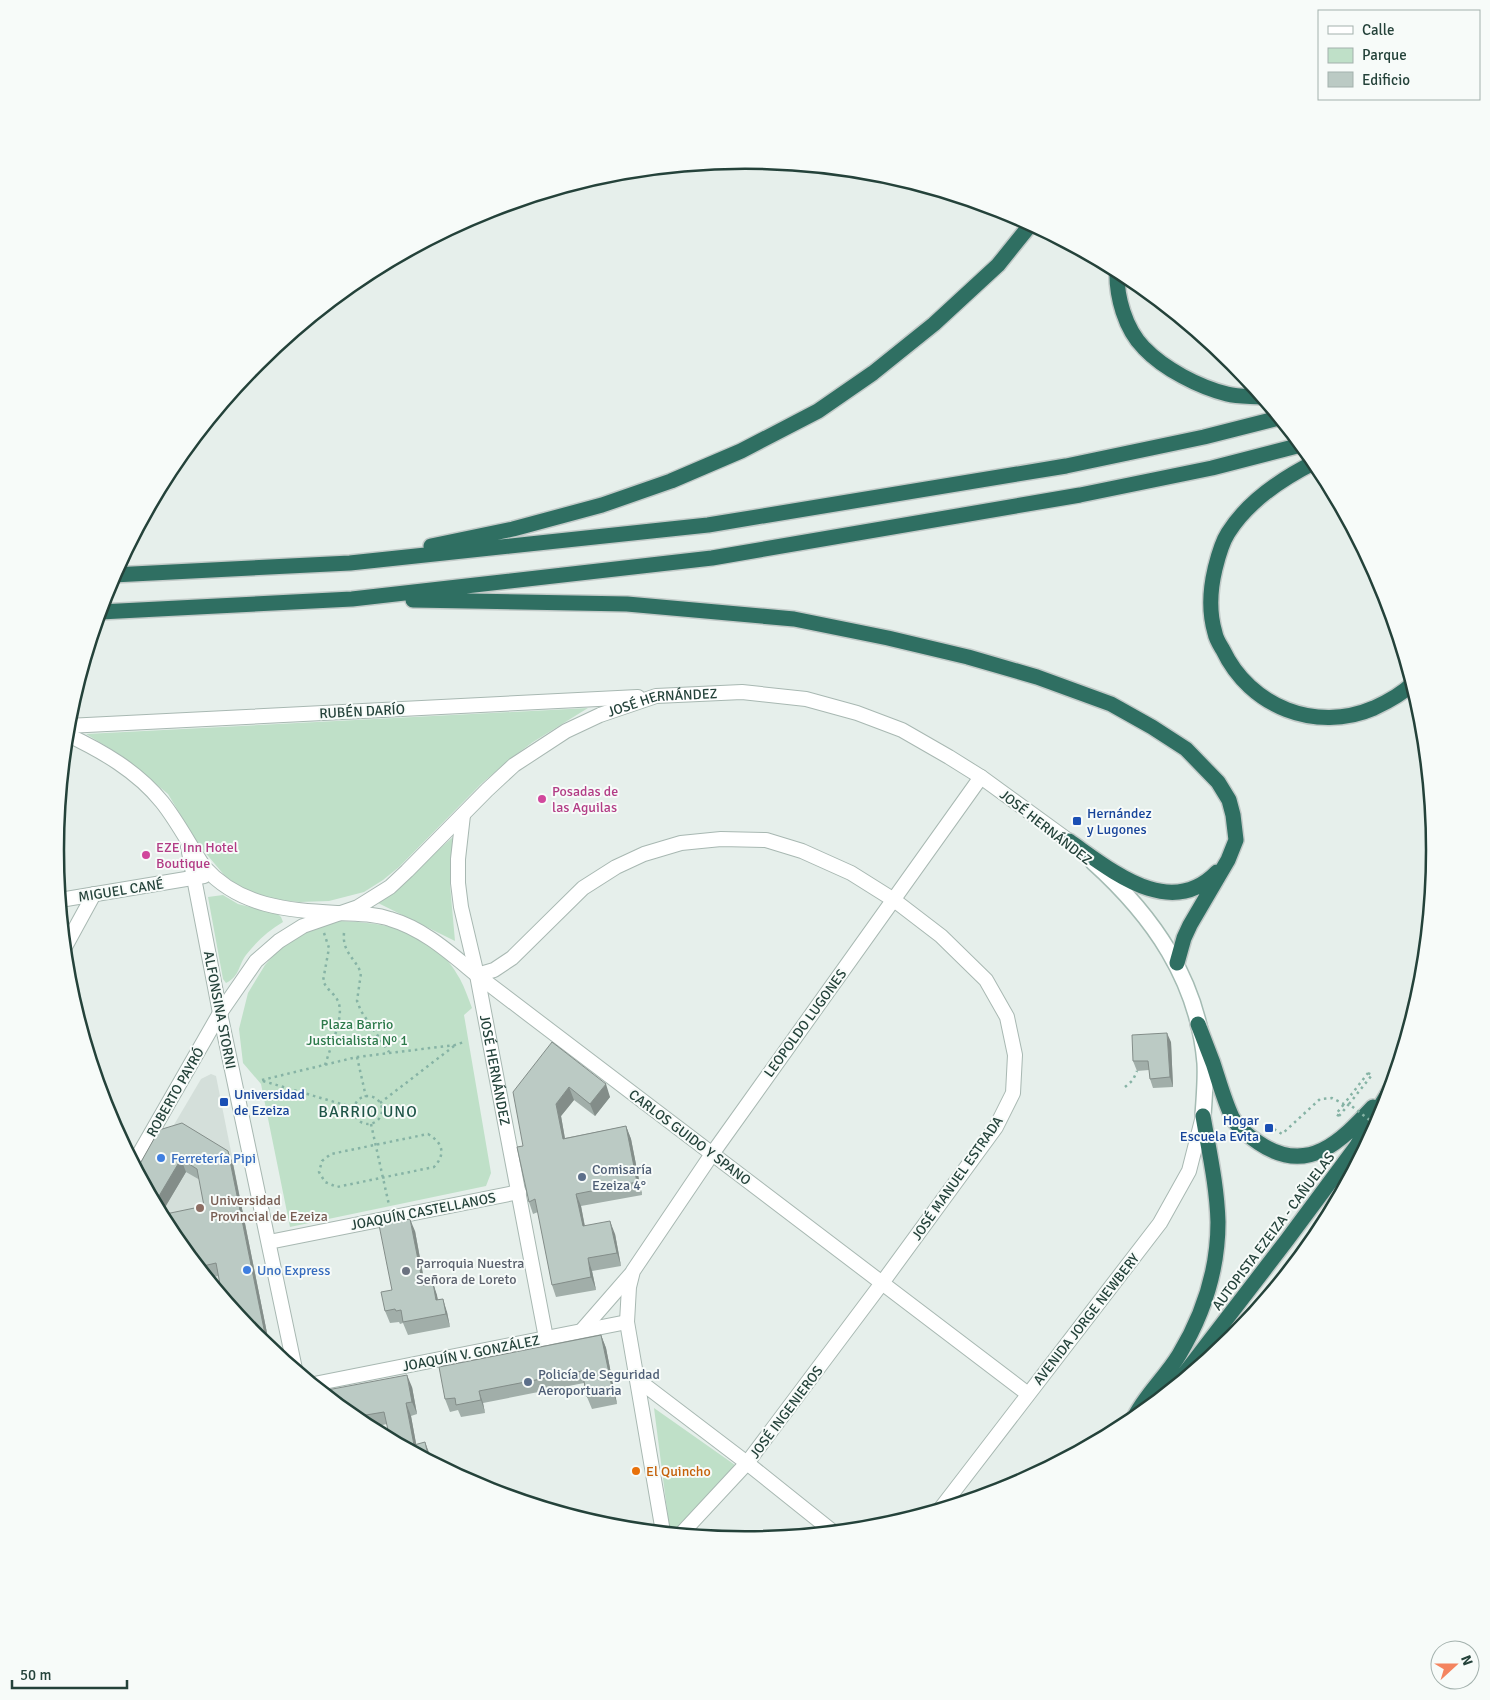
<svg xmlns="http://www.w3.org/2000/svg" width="1490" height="1700" font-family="Signika,sans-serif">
<rect width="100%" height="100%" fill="#e6efeb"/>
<path fill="#d4dfda" d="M 211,1074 L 216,1076 L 270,1348 L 257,1338 L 171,1233 L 142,1179 L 201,1079 Z"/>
<path fill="#bfe0c8" d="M 588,708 L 533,742 L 510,759 L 481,784 L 399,867 L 383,880 L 364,892 L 329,901 L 300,902 L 277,900 L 256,895 L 242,888 L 225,876 L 198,844 L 168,794 L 122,756 L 86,734 Z
M 453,837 L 450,885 L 455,941 L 378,903 Z
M 223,895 L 238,904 L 278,914 L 281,917 L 283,922 C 269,930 256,942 246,955 C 238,966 240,976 226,983 L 223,979 L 208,897 Z
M 334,921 C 385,922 433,929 460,979 C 465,988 468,998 472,1008 L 464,1015 L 491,1173 L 486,1186 L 290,1227 L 261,1084 L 243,1063 L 239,1029 L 248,993 L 265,965 L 284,944 L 303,933 Z
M 654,1408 L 735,1465 L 672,1533 L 670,1533 Z"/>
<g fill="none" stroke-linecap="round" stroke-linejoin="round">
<defs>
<g id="street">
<path d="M 67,726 L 638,697"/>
<path d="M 66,734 C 102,751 137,771 162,802 C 178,822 190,846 204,867 C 240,907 287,910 337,913 C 355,914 373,913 390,919 C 424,929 450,953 477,975 L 1028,1394"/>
<path id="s1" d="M 463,815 L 458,859 L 458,883 L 461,907 L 477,975 L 546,1338"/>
<path d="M 188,847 L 220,1013 L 295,1369"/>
<path d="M 60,900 L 204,876"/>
<path d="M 65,947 L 94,894"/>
<path d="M 477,975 L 494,970 L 512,958 L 583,888 L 616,867 L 644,854 L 681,843 L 721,839 L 766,840 L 802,851 L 851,873 L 894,900 L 941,936 L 986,980 L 1007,1017 L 1015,1055 L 1013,1093 L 996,1127 L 882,1283 L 747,1463 L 681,1534"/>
<path id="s2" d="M 134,1163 L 220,1013 L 256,961 L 279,941 L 303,926 L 358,907 L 390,887 L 407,871 L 487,790 L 514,765 L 566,731 L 600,715 L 656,696 L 742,692 L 806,699 L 857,713 L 902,730 L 949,757 L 981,777 L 1069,841"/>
<path d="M 269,1242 L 519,1192"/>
<path d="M 583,1329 L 631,1274"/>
<path d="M 638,1380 L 747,1463 L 832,1531"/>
<path d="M 314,1384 L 627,1322"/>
<path d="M 941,1508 L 1160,1223 L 1189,1171 L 1203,1116"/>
<path d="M 663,1532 L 627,1322 L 629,1287 L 633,1271 L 712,1154 L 981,777"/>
</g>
<path id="secondary" d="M 1093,862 C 1153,916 1198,980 1205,1063 C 1206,1080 1204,1099 1203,1116"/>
<path id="highway" d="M 1117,270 C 1116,296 1125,329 1144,348 C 1164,369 1199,387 1227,394 C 1238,397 1251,396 1262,397
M 1315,462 C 1281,479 1248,501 1228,533 C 1221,544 1218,557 1215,569 C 1210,590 1209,613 1215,633 C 1216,639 1220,645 1223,650 C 1250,707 1316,733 1374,708 C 1387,702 1402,694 1412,684
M 431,546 L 513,529 L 602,505 L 671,481 L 741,451 L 818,411 L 873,373 L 934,324 L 998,265 L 1031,224
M 113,575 L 350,563 L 708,525 L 1066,466 L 1204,437 L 1279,418
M 413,600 L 627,604 L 794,619 L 888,638 L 968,657 L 1037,677 L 1111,704 L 1152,727 L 1186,749 L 1218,782 L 1229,800 L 1233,815 L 1236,840 L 1228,860 L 1190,925 L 1184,938 L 1177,963
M 100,612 L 352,599 L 712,558 L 1080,495 L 1212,468 L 1301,445
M 1069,841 C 1111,870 1170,921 1217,872
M 1198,1024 C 1203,1037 1208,1050 1213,1063 C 1219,1081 1224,1100 1232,1117 C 1237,1127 1250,1137 1259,1143 C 1308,1176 1341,1141 1373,1107
M 1175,1386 L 1287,1240 L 1356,1147 L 1390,1090
M 1133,1420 C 1144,1396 1165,1378 1179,1355 C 1203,1315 1218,1269 1218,1222 C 1217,1186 1209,1151 1203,1116"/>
</defs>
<use href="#street" stroke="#a8b8b2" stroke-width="16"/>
<use href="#secondary" stroke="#a4bbb3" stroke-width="18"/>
<use href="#highway" stroke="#c2cac8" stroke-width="18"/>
<path stroke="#86b3a5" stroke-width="2.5" stroke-dasharray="2.5 4" stroke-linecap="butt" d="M 324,933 L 329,948 L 323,981 C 326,987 329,990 333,994 C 343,1004 340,1016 337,1029
M 344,933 C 342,952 355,958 361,973 L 357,1001 L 361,1011 L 369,1023
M 357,1057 L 366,1097
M 325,1065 L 337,1029 L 369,1023 L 389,1052
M 262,1080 L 357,1057 L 455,1045 L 464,1042
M 263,1081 L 355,1108
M 1125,1087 L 1133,1080 L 1137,1071
M354 1110a14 14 0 1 1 28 0a14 14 0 1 1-28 0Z
M 380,1103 L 454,1046
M 1339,1116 L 1336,1114 L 1344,1104
M 1339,1116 L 1349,1104
M 371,1124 L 389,1205
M 1274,1129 L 1282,1134 L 1320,1099 L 1332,1098 L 1344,1104 L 1368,1073
M 428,1134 C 443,1143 446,1154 434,1167 L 337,1187 L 325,1182 L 319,1172 L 322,1161 L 331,1154 Z"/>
<use href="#street" stroke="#fff" stroke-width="14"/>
<use href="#secondary" stroke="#fff" stroke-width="15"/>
<use href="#highway" stroke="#2f6f62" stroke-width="15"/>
<path stroke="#86b3a5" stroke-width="2.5" stroke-dasharray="2.5 4" stroke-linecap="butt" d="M 1368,1073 L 1372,1075 L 1349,1104 L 1376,1125"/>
</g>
<path fill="#a1aea9" d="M 552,1042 L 610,1097 L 595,1116 L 574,1100 L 561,1116 L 565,1138 L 626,1126 L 631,1139 L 642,1195 L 581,1206 L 585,1226 L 615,1234 L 621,1266 L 592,1271 L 596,1290 L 556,1297 L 552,1285 L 538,1212 L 533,1214 L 529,1202 L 523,1146 Z
M 1171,1042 L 1173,1087 L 1153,1088 L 1150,1079 L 1149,1070 L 1137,1071 L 1133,1061 Z
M 159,1130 L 228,1151 L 233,1164 L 270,1348 L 257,1338 L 218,1276 L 208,1278 L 171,1233 L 204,1206 L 200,1180 L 186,1172 L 164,1209 L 155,1204 L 137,1169 Z
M 415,1231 L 425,1284 L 433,1283 L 438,1300 L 447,1312 L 450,1327 L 408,1335 L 403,1323 L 400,1324 L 399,1322 L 390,1323 L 385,1311 L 392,1290 Z
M 601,1335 L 606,1348 L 617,1404 L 592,1409 L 587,1397 L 584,1383 L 483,1403 L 485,1413 L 461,1417 L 458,1410 L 450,1412 L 445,1399 Z
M 412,1387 L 417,1414 L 411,1416 L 416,1444 L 430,1455 L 387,1424 L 369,1428 L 361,1424 L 322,1391 Z"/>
<path fill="#838d89" d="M 1167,1033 L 1171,1042 L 1173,1087 L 1170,1077 Z
M 606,1084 L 610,1097 L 595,1116 L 590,1104 Z
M 569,1087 L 574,1100 L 561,1116 L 567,1151 L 563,1139 L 556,1104 Z
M 626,1126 L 631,1139 L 642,1195 L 637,1182 Z
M 228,1151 L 233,1164 L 270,1348 L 266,1339 Z
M 181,1159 L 186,1172 L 164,1209 L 159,1196 Z
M 576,1194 L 581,1206 L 587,1239 L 583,1226 Z
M 410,1219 L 415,1231 L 427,1297 L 423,1285 Z
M 610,1221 L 615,1234 L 621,1266 L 617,1253 Z
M 588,1258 L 592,1271 L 596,1290 L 591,1277 Z
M 433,1283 L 437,1295 L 440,1313 L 436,1300 Z
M 443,1299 L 447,1312 L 450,1327 L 446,1314 Z
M 601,1335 L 606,1348 L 617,1404 L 613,1392 Z
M 407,1375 L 412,1387 L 417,1414 L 412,1402 Z
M 479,1391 L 483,1403 L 485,1413 L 481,1400 Z
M 406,1403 L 411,1416 L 418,1454 L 414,1445 Z
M 425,1442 L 430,1455 L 431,1461 L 429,1459 Z"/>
<path fill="#bbcac4" stroke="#838d89" d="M 1167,1033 L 1170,1077 L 1150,1079 L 1148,1061 L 1133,1061 L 1132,1035 Z
M 552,1042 L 606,1084 L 590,1104 L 569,1087 L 556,1104 L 563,1139 L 626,1126 L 637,1182 L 576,1194 L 583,1226 L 610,1221 L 617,1253 L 588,1258 L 591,1277 L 552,1285 L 535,1199 L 529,1202 L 517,1147 L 523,1146 L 513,1092 Z
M 182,1123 L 228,1151 L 266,1339 L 260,1340 L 257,1338 L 222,1295 L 216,1263 L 199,1267 L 171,1233 L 161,1215 L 204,1206 L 197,1169 L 181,1159 L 159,1196 L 148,1189 L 137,1169 L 159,1130 Z
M 410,1219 L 423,1285 L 433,1283 L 436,1300 L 443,1299 L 446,1314 L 403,1322 L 401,1310 L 396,1311 L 395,1309 L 385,1311 L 381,1292 L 392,1290 L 379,1225 Z
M 601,1335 L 613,1392 L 587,1397 L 582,1371 L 479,1391 L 481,1400 L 456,1405 L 455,1398 L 445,1399 L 439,1367 Z
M 407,1375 L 412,1402 L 406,1403 L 414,1445 L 425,1442 L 429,1459 L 390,1439 L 384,1412 L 360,1416 L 362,1424 L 322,1391 Z"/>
<g fill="#d1479c" stroke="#f7fbf9" stroke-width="2">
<circle cx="542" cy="799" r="5"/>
<circle cx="146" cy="855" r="5"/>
</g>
<g fill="#1a4fb4" stroke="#f7fbf9" stroke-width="2">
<rect x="1072" y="816" width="10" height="10" rx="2.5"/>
<rect x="219" y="1097" width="10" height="10" rx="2.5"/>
<rect x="1264" y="1123" width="10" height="10" rx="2.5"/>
</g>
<g fill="#3f7fe0" stroke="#f7fbf9" stroke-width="2">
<circle cx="161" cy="1158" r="5"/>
<circle cx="247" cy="1270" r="5"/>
</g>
<g fill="#5c6f8a" stroke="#f7fbf9" stroke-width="2">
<circle cx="582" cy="1177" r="5"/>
<circle cx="528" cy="1382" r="5"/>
</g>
<circle fill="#8d6e63" stroke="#f7fbf9" stroke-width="2" cx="200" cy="1208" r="5"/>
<circle fill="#6b7280" stroke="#f7fbf9" stroke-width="2" cx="406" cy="1271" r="5"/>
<circle fill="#e8710a" stroke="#f7fbf9" stroke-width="2" cx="636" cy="1471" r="5"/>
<g text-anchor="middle" stroke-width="4" stroke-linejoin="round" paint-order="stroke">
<g font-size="14" fill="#24423a" stroke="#f7fbf9">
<text dy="5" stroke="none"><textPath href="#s2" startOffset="729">JOSÉ HERNÁNDEZ</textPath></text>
<text transform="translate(362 711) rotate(-3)" y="5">RUBÉN DARÍO</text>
<text transform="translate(1046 827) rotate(38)" y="5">JOSÉ HERNÁNDEZ</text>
<text transform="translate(121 890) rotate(-9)" y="5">MIGUEL CANÉ</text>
<text transform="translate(220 1010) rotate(79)" y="5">ALFONSINA STORNI</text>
<text transform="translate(805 1023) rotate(-54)" y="5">LEOPOLDO LUGONES</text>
<text dy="5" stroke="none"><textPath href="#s1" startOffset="259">JOSÉ HERNÁNDEZ</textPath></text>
<text transform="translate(175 1092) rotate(-60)" y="5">ROBERTO PAYRÓ</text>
<text transform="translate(690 1137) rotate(37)" y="5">CARLOS GUIDO Y SPANO</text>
<text transform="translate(957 1178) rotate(-55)" y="5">JOSÉ MANUEL ESTRADA</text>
<text transform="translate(423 1211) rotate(-11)" y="5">JOAQUÍN CASTELLANOS</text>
<text transform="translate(1273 1231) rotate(-53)" y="5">AUTOPISTA EZEIZA - CAÑUELAS</text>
<text transform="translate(1086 1319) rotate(-52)" y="5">AVENIDA JORGE NEWBERY</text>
<text transform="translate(471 1353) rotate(-11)" y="5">JOAQUÍN V. GONZÁLEZ</text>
<text transform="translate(786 1412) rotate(-53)" y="5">JOSÉ INGENIEROS</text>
</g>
<g font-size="14" fill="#b23c85" stroke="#f7fbf9" text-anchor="start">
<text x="552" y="796">Posadas de<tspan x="552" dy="16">las Aguilas</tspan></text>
<text x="156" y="852">EZE Inn Hotel<tspan x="156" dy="16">Boutique</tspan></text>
</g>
<g font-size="14" fill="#164399" stroke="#f7fbf9" text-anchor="start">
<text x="1087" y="818">Hernández<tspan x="1087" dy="16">y Lugones</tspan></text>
<text x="234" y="1099">Universidad<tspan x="234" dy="16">de Ezeiza</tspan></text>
<text x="1259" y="1125" text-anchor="end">Hogar<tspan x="1259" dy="16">Escuela Evita</tspan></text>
</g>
<g font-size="14" fill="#2d7a4b" stroke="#f7fbf9">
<text x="357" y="1029">Plaza Barrio<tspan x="357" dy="16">Justicialista Nº 1</tspan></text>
</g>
<g font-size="14" fill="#366cbe" stroke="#f7fbf9" text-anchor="start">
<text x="171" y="1163">Ferretería Pipi</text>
<text x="257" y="1275">Uno Express</text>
</g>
<g font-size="14" fill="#4e5e75" stroke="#f7fbf9" text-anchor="start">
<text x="592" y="1174">Comisaría<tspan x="592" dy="16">Ezeiza 4°</tspan></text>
<text x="538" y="1379">Policía de Seguridad<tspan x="538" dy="16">Aeroportuaria</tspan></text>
</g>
<g font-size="14" fill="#785e54" stroke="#f7fbf9" text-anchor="start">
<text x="210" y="1205">Universidad<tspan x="210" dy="16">Provincial de Ezeiza</tspan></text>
</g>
<g font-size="14" fill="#5b616d" stroke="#f7fbf9" text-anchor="start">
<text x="416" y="1268">Parroquia Nuestra<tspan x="416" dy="16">Señora de Loreto</tspan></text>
</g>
<g font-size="14" fill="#c56008" stroke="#f7fbf9" text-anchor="start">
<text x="646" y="1476">El Quincho</text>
</g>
<g font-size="16" letter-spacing="1" fill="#1f5548" stroke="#f7fbf9">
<text x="368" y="1117">BARRIO UNO</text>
</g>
</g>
<path d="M0 0H1490V1700H0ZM64 850a681 681 0 1 1 1362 0a681 681 0 1 1-1362 0Z" fill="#f7fbf9" fill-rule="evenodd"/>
<path fill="none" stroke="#24423a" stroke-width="2.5" d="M64 850a681 681 0 1 1 1362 0a681 681 0 1 1-1362 0Z"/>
<rect x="1318" y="10" width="162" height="90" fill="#f7fbf9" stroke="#a3b1ad"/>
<rect x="1328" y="26" width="25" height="8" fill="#ffffff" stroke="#a3b1ad"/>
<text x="1362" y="35" font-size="15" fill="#24423a">Calle</text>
<rect x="1328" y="48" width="25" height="15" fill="#bfe0c8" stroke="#a3b1ad"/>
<text x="1362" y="60" font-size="15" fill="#24423a">Parque</text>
<rect x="1328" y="72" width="25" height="15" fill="#bbcac4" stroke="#a3b1ad"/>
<text x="1362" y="85" font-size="15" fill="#24423a">Edificio</text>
<g transform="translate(1455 1665) rotate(69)"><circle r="24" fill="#f7fbf9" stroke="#a3b1ad"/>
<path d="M0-4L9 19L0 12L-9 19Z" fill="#f4845f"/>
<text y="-8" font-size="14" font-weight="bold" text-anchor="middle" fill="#24423a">N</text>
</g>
<path d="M12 1680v8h115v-8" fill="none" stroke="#24423a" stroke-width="2.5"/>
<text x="20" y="1680" font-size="15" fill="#24423a" stroke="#f7fbf9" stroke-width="4" paint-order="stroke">50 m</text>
</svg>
